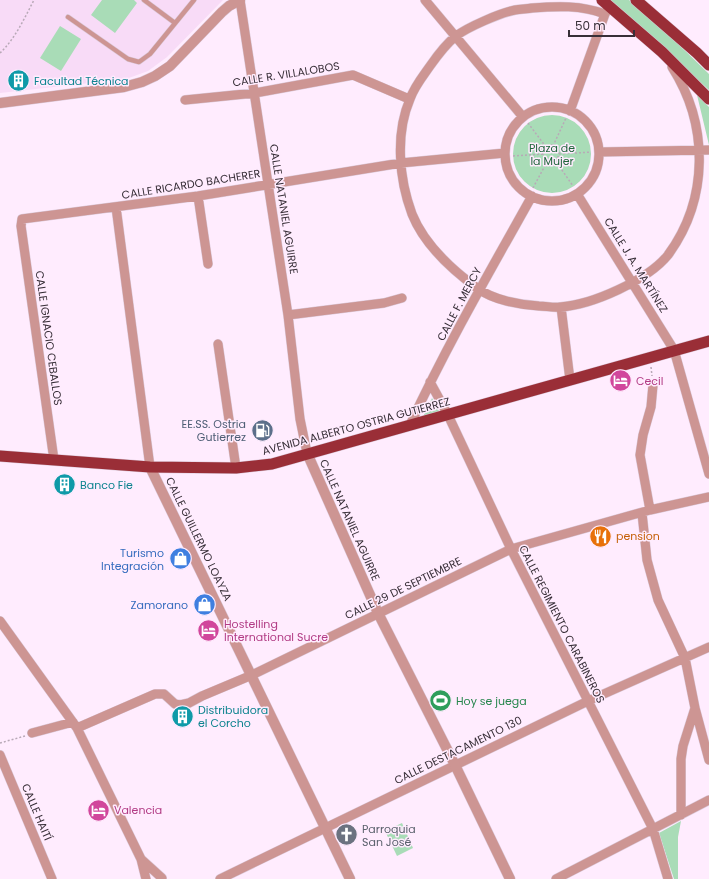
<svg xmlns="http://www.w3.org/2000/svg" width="709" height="879" font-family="Poppins,sans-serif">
<rect width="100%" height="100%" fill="#ffecfe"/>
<path fill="#f8dbf7" d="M 0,0 L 223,0 L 167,57 L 148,71 L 126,79 L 0,93 Z"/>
<path fill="#a9dcb7" d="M 102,0 L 134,0 L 137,3 L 115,33 L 91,15 Z
M 610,0 L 629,0 L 668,34 L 709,74 L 709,90 Z
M 60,26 L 81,39 L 61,71 L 40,58 Z
M 697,95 L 709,107 L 709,145 Z
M513 154a39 39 0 1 1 78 0a39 39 0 1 1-78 0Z
M 432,398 L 440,413 L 423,417 Z
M 681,821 L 678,837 L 678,879 L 674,879 L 659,833 Z
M 402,823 L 413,848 L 397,856 L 385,831 Z"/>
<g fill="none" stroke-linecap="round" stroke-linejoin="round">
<defs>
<path id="service" d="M 144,0 L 175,23
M 68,17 L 128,59 L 139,62 L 150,54 L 194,0"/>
<path id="minor" d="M 240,0 L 288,315 L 300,419 L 307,453
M 425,0 L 523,117
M 605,14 C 581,5 557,6 532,8 C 527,9 521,9 515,10 C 500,13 468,27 456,36 C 446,44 437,56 430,66 C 423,76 414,87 410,99 C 395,134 399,179 412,214 C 424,244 451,269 477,288 C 493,300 520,305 539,306 C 546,306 553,308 560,307 C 592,305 648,280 668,255 C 709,199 709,125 672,67
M 185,100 L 255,93 L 353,75 L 409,99
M505 154a47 47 0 1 1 94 0a47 47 0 1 1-94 0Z
M 570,111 L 605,14 L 608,9
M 599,152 L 709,150
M 577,194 L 674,350 L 709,474
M 198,196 L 208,264
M 116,207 L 150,467
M 561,307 L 570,380
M 288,315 L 384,303 L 402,298
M 218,344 L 236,468
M 430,382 L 448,415 L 511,549 L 653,829 L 668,879
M 410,425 C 446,347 490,271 532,196
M 54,460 L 21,226 L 22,219 L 198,196 L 401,163 L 505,153
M 650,510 L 640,455 L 643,435 L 651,407 L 653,385
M 642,513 L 647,560 L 658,600 L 685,658 L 695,708 L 709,760
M 0,621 L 77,728 L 141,859 L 146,879
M 77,728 L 155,694 L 164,694 L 175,704 L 180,705 L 189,703 L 202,696 L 252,675 L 511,549 L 650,510 L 709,497
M 32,733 L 73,722
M 0,755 L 52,879
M 681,815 L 681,759 L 683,746 L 695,708
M 141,859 L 162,878
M 220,879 L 588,701 L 709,647
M 556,879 L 709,800"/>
<path id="tertiary" d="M 0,103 L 124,87 L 142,82 L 155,76 L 170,66 L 222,12 L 229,6 L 240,0
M 307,453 L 378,613 L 455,765 L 510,879
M 150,467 L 350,879"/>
<path id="trunk" d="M 602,0 L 662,52 L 709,99
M 636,0 L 697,53 L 709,65
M 0,456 L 150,467 L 236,468 L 272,464 L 709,341"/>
</defs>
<use href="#service" stroke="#dbcada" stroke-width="5.5"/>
<use href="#minor" stroke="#dbcada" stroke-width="10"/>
<use href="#tertiary" stroke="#dbcada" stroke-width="11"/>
<use href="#trunk" stroke="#dbcada" stroke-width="12"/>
<path stroke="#b8a9b7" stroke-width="1.5" stroke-dasharray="2 2" stroke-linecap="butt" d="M 0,53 C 15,39 24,19 34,0
M 528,123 L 546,147
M543 153a8 8 0 1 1 16 0a8 8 0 1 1-16 0Z
M 553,146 L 566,118
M 559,154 L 591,152
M 513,156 L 543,154
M 555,160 L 573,186
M 533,188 L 548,160
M 651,367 L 652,376
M 0,743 L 25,736"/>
<use href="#service" stroke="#cd9593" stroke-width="4.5"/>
<use href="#minor" stroke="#cd9593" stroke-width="9"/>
<use href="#tertiary" stroke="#cd9593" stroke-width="10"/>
<use href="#trunk" stroke="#9a2e37" stroke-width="11"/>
</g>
<defs>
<symbol id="building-disc" viewBox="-11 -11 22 22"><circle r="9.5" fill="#0f9aa8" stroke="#ffecfe"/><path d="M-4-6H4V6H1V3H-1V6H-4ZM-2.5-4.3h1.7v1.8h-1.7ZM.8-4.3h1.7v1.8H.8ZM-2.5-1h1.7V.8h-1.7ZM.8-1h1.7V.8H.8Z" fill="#fff"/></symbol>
<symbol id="hotel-disc" viewBox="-11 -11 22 22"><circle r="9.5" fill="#d1479c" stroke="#ffecfe"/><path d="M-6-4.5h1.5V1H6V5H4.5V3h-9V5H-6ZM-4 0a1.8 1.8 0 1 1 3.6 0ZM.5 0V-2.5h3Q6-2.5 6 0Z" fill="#fff"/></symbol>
<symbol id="fuel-disc" viewBox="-11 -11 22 22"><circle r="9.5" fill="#5c6f8a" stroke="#ffecfe"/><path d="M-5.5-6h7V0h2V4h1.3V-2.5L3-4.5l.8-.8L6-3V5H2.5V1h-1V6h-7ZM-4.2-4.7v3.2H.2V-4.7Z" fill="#fff"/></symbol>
<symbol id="restaurant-disc" viewBox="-11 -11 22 22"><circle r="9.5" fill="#e8710a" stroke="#ffecfe"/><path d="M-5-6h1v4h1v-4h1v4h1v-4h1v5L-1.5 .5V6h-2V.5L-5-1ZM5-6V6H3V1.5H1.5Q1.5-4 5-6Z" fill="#fff"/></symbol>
<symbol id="shop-disc" viewBox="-11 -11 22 22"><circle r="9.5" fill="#3f7fe0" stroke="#ffecfe"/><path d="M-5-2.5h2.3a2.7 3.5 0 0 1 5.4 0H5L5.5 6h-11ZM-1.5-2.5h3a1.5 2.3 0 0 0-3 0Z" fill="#fff"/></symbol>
<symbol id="stadium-disc" viewBox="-11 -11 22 22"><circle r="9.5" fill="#2e9e5b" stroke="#ffecfe"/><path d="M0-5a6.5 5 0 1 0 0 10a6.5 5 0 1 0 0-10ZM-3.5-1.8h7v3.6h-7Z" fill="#fff"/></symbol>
<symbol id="church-disc" viewBox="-11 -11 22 22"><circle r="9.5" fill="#6b7280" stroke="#ffecfe"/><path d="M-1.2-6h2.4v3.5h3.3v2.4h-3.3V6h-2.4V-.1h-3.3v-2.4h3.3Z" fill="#fff"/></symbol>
</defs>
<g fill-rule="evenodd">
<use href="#building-disc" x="6" y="68" width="25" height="25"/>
<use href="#hotel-disc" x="608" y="368" width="25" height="25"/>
<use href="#fuel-disc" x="250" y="418" width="25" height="25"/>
<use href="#building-disc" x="52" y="472" width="25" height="25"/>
<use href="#restaurant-disc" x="588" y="524" width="25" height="25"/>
<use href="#shop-disc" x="168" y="546" width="25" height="25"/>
<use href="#shop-disc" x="192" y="592" width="25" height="25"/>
<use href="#hotel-disc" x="196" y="618" width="25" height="25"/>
<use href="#stadium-disc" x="428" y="688" width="25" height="25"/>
<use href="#building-disc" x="170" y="704" width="25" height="25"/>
<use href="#hotel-disc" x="86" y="798" width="25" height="25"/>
<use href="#church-disc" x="334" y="822" width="25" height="25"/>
</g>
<g text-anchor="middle" stroke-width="3" stroke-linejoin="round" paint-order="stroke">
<g font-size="11" fill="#382f38" stroke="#ffecfe">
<text transform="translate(286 74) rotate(-9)" y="4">CALLE R. VILLALOBOS</text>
<text transform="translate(191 184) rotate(-9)" y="4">CALLE RICARDO BACHERER</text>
<text transform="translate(284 209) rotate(81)" y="4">CALLE NATANIEL AGUIRRE</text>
<text transform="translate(636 265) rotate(58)" y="4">CALLE J. A. MARTÍNEZ</text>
<text transform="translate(459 304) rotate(-62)" y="4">CALLE F. MERCY</text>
<text transform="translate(49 338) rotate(82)" y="4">CALLE IGNACIO CEBALLOS</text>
<text transform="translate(356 426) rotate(-15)" y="4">AVENIDA ALBERTO OSTRIA GUTIERREZ</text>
<text transform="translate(350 520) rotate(66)" y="4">CALLE NATANIEL AGUIRRE</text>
<text transform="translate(199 539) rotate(64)" y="4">CALLE GUILLERMO LOAYZA</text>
<text transform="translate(403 588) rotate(-26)" y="4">CALLE 29 DE SEPTIEMBRE</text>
<text transform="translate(562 624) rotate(63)" y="4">CALLE REGIMIENTO CARABINEROS</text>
<text transform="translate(458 750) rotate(-26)" y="4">CALLE DESTACAMENTO 130</text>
<text transform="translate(37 812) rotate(67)" y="4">CALLE HAITÍ</text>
</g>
<g font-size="11" fill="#0d838f" stroke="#ffecfe" text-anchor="start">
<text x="34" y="85">Facultad Técnica</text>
<text x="80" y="489">Banco Fie</text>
<text x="198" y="714">Distribuidora<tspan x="198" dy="13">el Corcho</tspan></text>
</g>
<g font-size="11" fill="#21673d" stroke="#ffecfe">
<text x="552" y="152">Plaza de<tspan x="552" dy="13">la Mujer</tspan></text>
</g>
<g font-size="11" fill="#b23c85" stroke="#ffecfe" text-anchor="start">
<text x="636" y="385">Cecil</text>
<text x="224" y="628">Hostelling<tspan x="224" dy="13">International Sucre</tspan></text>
<text x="114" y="814">Valencia</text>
</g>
<g font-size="11" fill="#4e5e75" stroke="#ffecfe" text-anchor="end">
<text x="246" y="428">EE.SS. Ostria<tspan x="246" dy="13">Gutierrez</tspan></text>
</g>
<g font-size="11" fill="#c56008" stroke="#ffecfe" text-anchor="start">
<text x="616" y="540">pension</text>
</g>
<g font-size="11" fill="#366cbe" stroke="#ffecfe" text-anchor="end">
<text x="164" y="557">Turismo<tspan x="164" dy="13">Integración</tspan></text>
<text x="188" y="609">Zamorano</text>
</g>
<g font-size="11" fill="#27864d" stroke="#ffecfe" text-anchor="start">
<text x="456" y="705">Hoy se juega</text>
</g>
<g font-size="11" fill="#5b616d" stroke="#ffecfe" text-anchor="start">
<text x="362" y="833">Parroquia<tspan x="362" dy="13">San José</tspan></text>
</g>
</g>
<path d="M569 30v6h65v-6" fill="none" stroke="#382f38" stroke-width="2"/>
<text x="575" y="30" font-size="12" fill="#382f38" stroke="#ffecfe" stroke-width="3" paint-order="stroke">50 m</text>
</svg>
